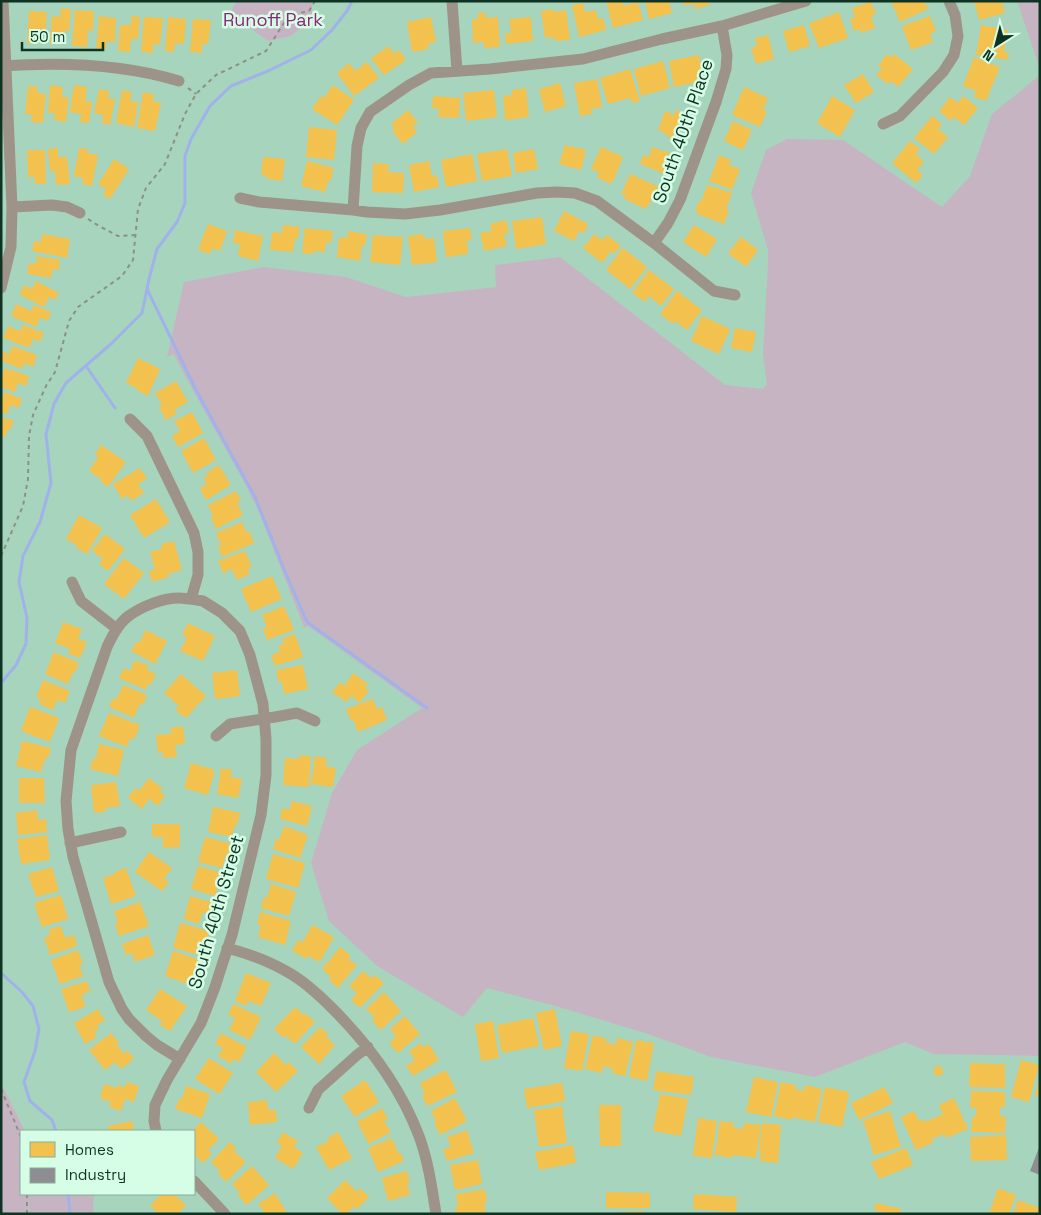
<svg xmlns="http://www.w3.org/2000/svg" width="1041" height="1215" font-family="'Space Grotesk',sans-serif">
<rect width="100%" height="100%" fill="#a7d4bc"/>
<path fill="#c7b4c3" d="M 237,1 L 312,1 L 312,19 L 291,36 L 268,41 L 230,13 Z
M 1017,1 L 1040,1 L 1040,69 Z
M 1040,75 L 1040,1056 L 933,1054 L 905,1042 L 815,1077 L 711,1057 L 648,1034 L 559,1007 L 487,988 L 463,1017 L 377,966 L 329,921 L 311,863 L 332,793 L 357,750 L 422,708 L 308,626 L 304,627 L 258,510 L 244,482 L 190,385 L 174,354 L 167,357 L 184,282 L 264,267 L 346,277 L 406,297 L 496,287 L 495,265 L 560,257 L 725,385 L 763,389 L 767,384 L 763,354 L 768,264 L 768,250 L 751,193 L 766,150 L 787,139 L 843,140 L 942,207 L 970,176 L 992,114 Z
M 1,1082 L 4,1089 L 25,1131 L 21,1131 L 21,1194 L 29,1194 L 28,1214 L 1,1214 Z
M 29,1194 L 94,1194 L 93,1214 L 29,1214 Z"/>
<path fill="#f2c14e" d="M 606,1 L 622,1 L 623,6 L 638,2 L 643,20 L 613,28 Z
M 645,1 L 669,1 L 672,13 L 649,19 Z
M 683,1 L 709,1 L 710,5 L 695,9 L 694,4 L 684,6 Z
M 891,1 L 924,1 L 928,9 L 900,22 Z
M 974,1 L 996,1 L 996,3 L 1002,2 L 1005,13 L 979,20 Z
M 871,2 L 876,14 L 871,16 L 875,28 L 861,33 L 860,29 L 854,31 L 850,19 L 855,17 L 852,8 Z
M 583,3 L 585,12 L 596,10 L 598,19 L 603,18 L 606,30 L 579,37 L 572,5 Z
M 61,8 L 71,9 L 69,31 L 64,31 L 63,44 L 50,43 L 52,16 L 60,17 Z
M 553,9 L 554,12 L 566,10 L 570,40 L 555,41 L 554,37 L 545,38 L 541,11 Z
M 75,10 L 94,11 L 93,31 L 88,30 L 87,47 L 72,46 Z
M 29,11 L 47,12 L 45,34 L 40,33 L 39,44 L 27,43 Z
M 839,12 L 848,38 L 819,48 L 809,23 Z
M 478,13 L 486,13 L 486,18 L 498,17 L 500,47 L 484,48 L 484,42 L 473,43 L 472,19 L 478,19 Z
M 99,16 L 116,18 L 115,42 L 107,41 L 106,49 L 96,48 Z
M 131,16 L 140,17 L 138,39 L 131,39 L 130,52 L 118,51 L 120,25 L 131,25 Z
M 930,16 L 936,31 L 930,34 L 933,42 L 911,50 L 902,26 Z
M 144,17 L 163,18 L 160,45 L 153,44 L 153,53 L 141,52 Z
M 168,17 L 186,19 L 184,44 L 175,43 L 174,52 L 165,51 Z
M 431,17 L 436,42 L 428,44 L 428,49 L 412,52 L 407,22 Z
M 531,17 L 533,41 L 506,44 L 505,33 L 511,33 L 509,19 Z
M 193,19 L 211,20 L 208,44 L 202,44 L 202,53 L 190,52 Z
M 804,25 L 810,46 L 789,52 L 783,31 Z
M 981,25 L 1008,30 L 1004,52 L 1009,53 L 1007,60 L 976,55 Z
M 768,35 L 774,59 L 756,64 L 751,48 L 757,46 L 755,38 Z
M 389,46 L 394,54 L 399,50 L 406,60 L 384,75 L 371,58 Z
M 887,54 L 891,57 L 894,54 L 913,69 L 898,87 L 891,81 L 888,84 L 876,75 L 882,69 L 878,66 Z
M 699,55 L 704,81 L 674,87 L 669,61 Z
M 974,57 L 1000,67 L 986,101 L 974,97 L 976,91 L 963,86 Z
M 663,61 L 670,88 L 641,96 L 634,69 Z
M 367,62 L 379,78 L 354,96 L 337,73 L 349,63 L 355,71 Z
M 630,69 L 640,101 L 632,103 L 630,98 L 608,104 L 600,78 Z
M 863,74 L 874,92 L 856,103 L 844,85 Z
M 597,79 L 602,107 L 591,109 L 592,114 L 580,116 L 574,83 Z
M 560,83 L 566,106 L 545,112 L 539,89 Z
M 50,85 L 63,87 L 62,97 L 69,97 L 66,122 L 54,120 L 55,113 L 48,113 Z
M 74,85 L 87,87 L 85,101 L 92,102 L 89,123 L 80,122 L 81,114 L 70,112 Z
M 333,85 L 354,100 L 337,125 L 312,109 L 321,96 L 324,98 Z
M 28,86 L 38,87 L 37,93 L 46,94 L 43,123 L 31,122 L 32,115 L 25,114 Z
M 744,87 L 768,98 L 763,110 L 767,111 L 760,127 L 732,115 Z
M 526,88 L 529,117 L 505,120 L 503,96 L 512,95 L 512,90 Z
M 99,89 L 109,91 L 108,98 L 115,99 L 110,125 L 102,123 L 103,115 L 94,113 Z
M 122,90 L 132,92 L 130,101 L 138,102 L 134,127 L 116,123 Z
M 494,90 L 497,117 L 466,121 L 463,93 Z
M 143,92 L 154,94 L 153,101 L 161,103 L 155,131 L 137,128 Z
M 433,96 L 460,98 L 459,118 L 438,117 L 439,109 L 432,108 Z
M 832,96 L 855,110 L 840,137 L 817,123 Z
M 963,96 L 978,108 L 964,125 L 954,117 L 951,121 L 939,111 L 950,97 L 958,103 Z
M 408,110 L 418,123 L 413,126 L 417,132 L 403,144 L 392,131 L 395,129 L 391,124 Z
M 676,110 L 686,114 L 676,140 L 666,136 L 667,134 L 658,130 L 665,111 L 674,115 Z
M 932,116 L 942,124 L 938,129 L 948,137 L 934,154 L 914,138 Z
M 733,121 L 752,130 L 743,150 L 724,141 Z
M 309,127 L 337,130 L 334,160 L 306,157 Z
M 910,141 L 920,149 L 916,154 L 924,162 L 917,170 L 923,175 L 916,183 L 892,163 Z
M 565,145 L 586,150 L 581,170 L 559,164 Z
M 601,147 L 623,157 L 612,184 L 597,178 L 599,173 L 591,169 Z
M 652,147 L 672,154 L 665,174 L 640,164 L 643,155 L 649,157 Z
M 58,148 L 58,157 L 67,157 L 70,184 L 56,185 L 55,171 L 50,171 L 48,149 Z
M 79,148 L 88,149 L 87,153 L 98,155 L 92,186 L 82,184 L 83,178 L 74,176 Z
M 507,149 L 512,176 L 482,181 L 477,154 Z
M 534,149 L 538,169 L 516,173 L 513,153 Z
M 27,150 L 45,150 L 46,184 L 35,184 L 35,177 L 28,177 Z
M 472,154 L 477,181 L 446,187 L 441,160 Z
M 719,155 L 731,160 L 729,165 L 740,169 L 732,190 L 709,181 Z
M 263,157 L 285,159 L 282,181 L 267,179 L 267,176 L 261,175 Z
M 114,159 L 129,169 L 110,199 L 103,195 L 106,189 L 98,184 Z
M 307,161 L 334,168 L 330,182 L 328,181 L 325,192 L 301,186 Z
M 429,161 L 432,176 L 437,175 L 439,187 L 414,192 L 409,165 Z
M 373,163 L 389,164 L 388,172 L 404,173 L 403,193 L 372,192 Z
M 630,174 L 661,188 L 655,202 L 651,200 L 646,209 L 624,199 L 626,196 L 621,194 Z
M 707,185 L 732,193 L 726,209 L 729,210 L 724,224 L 697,214 L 698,212 L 695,211 L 698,203 L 699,203 L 701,199 L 702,200 Z
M 564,211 L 588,224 L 584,233 L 579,231 L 574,241 L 554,231 Z
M 542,217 L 546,244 L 516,249 L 512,221 Z
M 506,220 L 509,233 L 504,234 L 507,246 L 484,251 L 480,233 L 492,231 L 490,224 Z
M 208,224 L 227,231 L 220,251 L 212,248 L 210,254 L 198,250 Z
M 283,225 L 300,227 L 298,239 L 295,238 L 293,252 L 270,250 L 272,232 L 282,233 Z
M 694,225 L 717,239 L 706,257 L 683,242 Z
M 305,228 L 333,231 L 331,243 L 326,242 L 325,252 L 314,251 L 313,254 L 302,253 Z
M 470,228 L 472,239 L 467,240 L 468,254 L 446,257 L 443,231 Z
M 235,230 L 263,236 L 258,261 L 238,256 L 240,244 L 233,243 Z
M 348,231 L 367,234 L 365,246 L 362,245 L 360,261 L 337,257 L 339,237 L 347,238 Z
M 42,234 L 70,239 L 67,258 L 32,251 L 34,241 L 41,242 Z
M 424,234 L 424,239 L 434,238 L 437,262 L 412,265 L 408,236 Z
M 594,234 L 602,240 L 607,235 L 621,246 L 614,254 L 611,251 L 602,263 L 583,248 Z
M 373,235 L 403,237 L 400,265 L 370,262 Z
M 741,237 L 758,250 L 746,267 L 728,253 Z
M 623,248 L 647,267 L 630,289 L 606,270 Z
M 37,256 L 60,260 L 59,270 L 53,269 L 51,278 L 27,274 L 29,263 L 36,264 Z
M 649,270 L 674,289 L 661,306 L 649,296 L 645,302 L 632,293 Z
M 36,281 L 59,293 L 55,300 L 49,297 L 44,307 L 20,295 L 24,285 L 32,289 Z
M 677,291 L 702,310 L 687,330 L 675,321 L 673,324 L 660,314 Z
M 16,304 L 31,311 L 34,305 L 51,312 L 48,321 L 40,318 L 36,327 L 11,316 Z
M 702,316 L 730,329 L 719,354 L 691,341 Z
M 23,325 L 44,333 L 40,342 L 33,339 L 29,348 L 3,338 L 8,326 L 20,331 Z
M 735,328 L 756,332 L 752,352 L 731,348 Z
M 12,346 L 37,355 L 33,367 L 24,363 L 22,369 L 1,361 L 1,351 L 9,354 Z
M 138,358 L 160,369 L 148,396 L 137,390 L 138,389 L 126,383 Z
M 5,368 L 29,376 L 26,386 L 18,383 L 15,392 L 1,387 L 1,374 L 3,374 Z
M 176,381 L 188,402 L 174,410 L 177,414 L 166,420 L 159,407 L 162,405 L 155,393 Z
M 5,392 L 22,399 L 19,408 L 11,405 L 7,414 L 1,412 L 1,394 L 4,395 Z
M 192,412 L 203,433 L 178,447 L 172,436 L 180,431 L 174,421 Z
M 1,417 L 14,421 L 10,430 L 8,429 L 5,437 L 1,436 Z
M 204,438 L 216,460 L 193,473 L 181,451 Z
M 101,445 L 126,462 L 108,487 L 101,482 L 102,480 L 89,471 L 98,457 L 95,454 Z
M 219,465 L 231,485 L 206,500 L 200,488 L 207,484 L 203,478 L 208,476 L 206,473 Z
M 140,468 L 147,479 L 138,484 L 144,493 L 131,501 L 128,495 L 122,499 L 113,484 Z
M 236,491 L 241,501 L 237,503 L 243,515 L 216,529 L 211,517 L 213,516 L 208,505 Z
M 156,499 L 170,522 L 144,538 L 130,515 Z
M 79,515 L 102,528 L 87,554 L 76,548 L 78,546 L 66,539 Z
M 242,522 L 247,533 L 250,532 L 254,543 L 222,557 L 218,547 L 221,545 L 216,533 Z
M 105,534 L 125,549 L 108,571 L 99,564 L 103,559 L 92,551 Z
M 174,541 L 182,570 L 168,574 L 169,577 L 152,582 L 149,571 L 155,569 L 150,552 L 162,549 L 161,544 Z
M 245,551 L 252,567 L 247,569 L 250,574 L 237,580 L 232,569 L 223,573 L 218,561 Z
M 124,558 L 144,573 L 124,599 L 104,584 Z
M 272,576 L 282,599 L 251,612 L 241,589 Z
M 284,606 L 294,630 L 267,640 L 263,629 L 267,627 L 262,615 Z
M 63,622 L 82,629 L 78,639 L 87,642 L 80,658 L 68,654 L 70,649 L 55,643 Z
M 188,623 L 215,636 L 203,661 L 180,651 L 187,637 L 182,635 Z
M 146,630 L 167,641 L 155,664 L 131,651 L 136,642 L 139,643 Z
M 295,634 L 303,657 L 275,666 L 271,655 L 280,652 L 278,646 L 284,644 L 282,639 Z
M 54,652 L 79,663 L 75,673 L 73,672 L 68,684 L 45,674 Z
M 135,660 L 149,666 L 147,670 L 156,674 L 151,685 L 148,683 L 146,690 L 119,678 L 124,668 L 130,671 Z
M 303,665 L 308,689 L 284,694 L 282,682 L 279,683 L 276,670 Z
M 237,670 L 240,696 L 215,699 L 212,673 Z
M 353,673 L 368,684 L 365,688 L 369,691 L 360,703 L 351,696 L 346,702 L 332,692 L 340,682 L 344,686 Z
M 181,674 L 206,696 L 186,718 L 175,710 L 179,706 L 164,693 Z
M 43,680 L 70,691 L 65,703 L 57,700 L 53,710 L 39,704 L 41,699 L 36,697 Z
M 123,685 L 147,695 L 143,705 L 140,703 L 134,718 L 109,707 L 113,698 L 116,700 Z
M 373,699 L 377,709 L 382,707 L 387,720 L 358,732 L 353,720 L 351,721 L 346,709 Z
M 30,707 L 59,718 L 50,742 L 21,731 Z
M 109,713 L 140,725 L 134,740 L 130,738 L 127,747 L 99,736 Z
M 183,726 L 185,744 L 175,745 L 177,757 L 163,758 L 163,752 L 158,753 L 156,735 L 171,734 L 170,728 Z
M 22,741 L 51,748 L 48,758 L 45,758 L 41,772 L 16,766 Z
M 99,744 L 124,750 L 118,776 L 90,769 L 93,758 L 96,759 Z
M 299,755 L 311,756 L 309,787 L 283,785 L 285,758 L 299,759 Z
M 315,756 L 327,758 L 325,766 L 336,768 L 333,787 L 311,784 Z
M 191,763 L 215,770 L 208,795 L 184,788 Z
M 221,768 L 232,770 L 231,777 L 242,779 L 238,798 L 217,794 Z
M 19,778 L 44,778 L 45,803 L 19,803 Z
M 149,778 L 163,789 L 160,792 L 165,796 L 158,806 L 149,799 L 142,809 L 128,798 L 135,788 L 139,791 Z
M 116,782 L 120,806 L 105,808 L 106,812 L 94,813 L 91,785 Z
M 292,801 L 312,806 L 307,826 L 280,819 L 282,808 L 289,810 Z
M 213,807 L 240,813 L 237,825 L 235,825 L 232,837 L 208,832 Z
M 37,810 L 38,820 L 46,819 L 47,832 L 18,835 L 16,813 Z
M 152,824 L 180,824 L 180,847 L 163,848 L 163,837 L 152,837 Z
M 284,826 L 308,835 L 300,858 L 273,849 L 276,839 L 279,840 Z
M 47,835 L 50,860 L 21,864 L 17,839 Z
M 205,837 L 232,844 L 229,856 L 226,855 L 222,868 L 198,862 Z
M 149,852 L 172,868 L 164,879 L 169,882 L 162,891 L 135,872 Z
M 273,854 L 305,863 L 298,888 L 266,879 Z
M 198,866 L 225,874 L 222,885 L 219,884 L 215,896 L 191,889 Z
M 52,867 L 59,891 L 36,897 L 28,874 Z
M 126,868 L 136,896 L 111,904 L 103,878 L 115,874 L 114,872 Z
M 271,884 L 296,892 L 289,916 L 261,908 L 264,897 L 267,898 Z
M 61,895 L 68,919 L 42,927 L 34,903 Z
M 190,896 L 217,904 L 213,915 L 203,912 L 199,924 L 184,919 Z
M 140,902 L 149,926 L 119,936 L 115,924 L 118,923 L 114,911 Z
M 260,912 L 291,921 L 285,945 L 258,937 L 261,925 L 257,924 Z
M 180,923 L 209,931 L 202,956 L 173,948 Z
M 312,925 L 334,937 L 320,962 L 308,956 L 307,959 L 292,951 L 298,940 L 303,942 Z
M 61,926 L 65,938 L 74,935 L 77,946 L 50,955 L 44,937 L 50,936 L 48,930 Z
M 148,935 L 155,955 L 135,962 L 132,953 L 126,955 L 122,944 Z
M 340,947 L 351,956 L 348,959 L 357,965 L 338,988 L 329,980 L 331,977 L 322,969 Z
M 78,950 L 83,964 L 79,965 L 83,976 L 60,984 L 51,960 Z
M 173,951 L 202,961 L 198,972 L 195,971 L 190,985 L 165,976 Z
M 363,971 L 371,978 L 375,975 L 384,983 L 360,1008 L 351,1000 L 357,993 L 349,986 Z
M 246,973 L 271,983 L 261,1006 L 248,1001 L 246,1006 L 235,1001 Z
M 87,981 L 90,992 L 82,994 L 85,1007 L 69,1012 L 61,989 Z
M 160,989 L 187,1006 L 170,1031 L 160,1025 L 162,1021 L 146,1010 Z
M 384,992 L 401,1011 L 381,1030 L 372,1021 L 375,1018 L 366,1009 Z
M 233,1004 L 261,1017 L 250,1040 L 229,1030 L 235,1018 L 228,1015 Z
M 295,1007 L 304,1015 L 305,1013 L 315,1022 L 295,1044 L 286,1036 L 284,1038 L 274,1029 Z
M 98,1009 L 105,1021 L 97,1025 L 99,1029 L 94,1032 L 97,1037 L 85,1044 L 74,1023 Z
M 555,1009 L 562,1046 L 544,1050 L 536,1013 Z
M 405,1016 L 420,1034 L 398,1053 L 389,1043 L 396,1037 L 390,1029 Z
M 533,1018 L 539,1046 L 502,1053 L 497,1025 Z
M 493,1021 L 499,1058 L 481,1061 L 475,1024 Z
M 320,1027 L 329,1035 L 326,1037 L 335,1045 L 319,1064 L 301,1047 Z
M 571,1031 L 589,1034 L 582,1071 L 564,1068 Z
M 111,1033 L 119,1043 L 117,1045 L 124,1054 L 127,1050 L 134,1059 L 121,1069 L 115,1062 L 105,1070 L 89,1050 Z
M 221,1033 L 247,1047 L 239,1062 L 234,1059 L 231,1064 L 218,1056 L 223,1048 L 215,1044 Z
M 593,1035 L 607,1039 L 606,1042 L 615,1045 L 617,1038 L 633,1042 L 625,1076 L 612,1073 L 613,1069 L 603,1066 L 602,1073 L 585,1069 Z
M 636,1040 L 654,1043 L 647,1081 L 629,1077 Z
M 421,1043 L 424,1047 L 429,1044 L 439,1060 L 413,1076 L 406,1066 L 415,1060 L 409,1051 Z
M 274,1053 L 286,1065 L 289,1062 L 298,1071 L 276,1092 L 256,1072 Z
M 209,1058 L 233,1073 L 219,1094 L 195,1079 Z
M 1021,1060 L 1039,1065 L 1029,1102 L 1011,1097 Z
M 970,1063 L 1005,1064 L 1005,1088 L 969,1087 Z
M 940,1065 L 944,1073 L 936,1077 L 933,1069 Z
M 446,1070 L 457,1092 L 427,1106 L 422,1095 L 425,1094 L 420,1083 Z
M 656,1071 L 694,1077 L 691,1095 L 653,1090 Z
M 754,1077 L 778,1082 L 771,1117 L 746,1112 Z
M 365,1080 L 379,1102 L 355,1117 L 341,1096 Z
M 1039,1081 L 1040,1081 L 1040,1097 L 1035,1096 Z
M 127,1082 L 139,1086 L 134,1102 L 125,1099 L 121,1111 L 109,1107 L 111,1102 L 100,1098 L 104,1084 L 117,1088 L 118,1085 L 125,1087 Z
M 781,1082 L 796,1085 L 795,1089 L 804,1091 L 805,1085 L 822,1089 L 815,1122 L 792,1117 L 792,1120 L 774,1116 Z
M 562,1083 L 565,1101 L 527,1108 L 524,1089 Z
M 186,1086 L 210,1094 L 202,1118 L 175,1109 L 179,1099 L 182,1099 Z
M 825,1087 L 849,1092 L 842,1127 L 818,1122 Z
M 884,1087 L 893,1103 L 859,1120 L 851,1103 Z
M 971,1091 L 1005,1092 L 1005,1107 L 1000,1107 L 1000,1116 L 1006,1117 L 1005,1133 L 971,1132 L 972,1117 L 976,1117 L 976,1108 L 970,1107 Z
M 660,1094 L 688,1099 L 681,1136 L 653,1131 Z
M 455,1098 L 467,1121 L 440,1135 L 434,1123 L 436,1121 L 431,1111 Z
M 954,1098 L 968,1129 L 946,1138 L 944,1134 L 932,1139 L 933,1143 L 916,1150 L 901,1117 L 914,1111 L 919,1121 L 924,1119 L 925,1122 L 943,1114 L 939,1105 Z
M 267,1100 L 268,1110 L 276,1110 L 277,1122 L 250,1125 L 248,1102 Z
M 599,1105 L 621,1105 L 621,1146 L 600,1146 Z
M 562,1106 L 567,1143 L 539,1147 L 534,1110 Z
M 382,1108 L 388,1119 L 384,1121 L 391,1132 L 369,1144 L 357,1122 Z
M 890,1111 L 901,1147 L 874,1155 L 863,1120 Z
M 698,1118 L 717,1121 L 712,1158 L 693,1156 Z
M 132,1121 L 134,1131 L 109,1131 L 108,1126 Z
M 720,1121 L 734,1123 L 734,1128 L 743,1129 L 744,1123 L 761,1125 L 756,1158 L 733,1155 L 732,1158 L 715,1155 Z
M 201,1122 L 219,1139 L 208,1150 L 212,1154 L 203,1163 L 194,1154 L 194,1131 L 192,1131 Z
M 762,1123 L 781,1125 L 778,1163 L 760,1161 L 761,1152 L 759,1152 Z
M 467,1130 L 474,1153 L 447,1161 L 443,1149 L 451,1147 L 447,1137 Z
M 283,1132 L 298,1141 L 294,1147 L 303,1153 L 293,1169 L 275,1158 L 282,1146 L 277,1143 Z
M 338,1132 L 352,1158 L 329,1170 L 316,1147 L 329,1141 L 327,1138 Z
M 1006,1135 L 1007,1160 L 971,1161 L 970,1137 Z
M 392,1138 L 398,1153 L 400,1152 L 404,1161 L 378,1172 L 368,1148 Z
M 230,1142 L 236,1148 L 234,1151 L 246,1162 L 226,1182 L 218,1174 L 220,1171 L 211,1162 Z
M 573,1145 L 576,1163 L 539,1170 L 535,1152 Z
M 906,1148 L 913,1165 L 879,1179 L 871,1162 Z
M 478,1160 L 482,1184 L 455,1190 L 450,1165 Z
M 252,1166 L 269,1185 L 247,1205 L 238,1196 L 240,1193 L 232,1184 Z
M 407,1171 L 410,1182 L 407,1183 L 410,1195 L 388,1201 L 382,1178 Z
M 345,1180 L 357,1192 L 360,1188 L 369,1197 L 357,1209 L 354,1206 L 347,1214 L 342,1214 L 327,1198 Z
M 998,1188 L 1016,1195 L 1009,1214 L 989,1214 Z
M 485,1189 L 487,1203 L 484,1203 L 486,1214 L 456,1214 L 455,1207 L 458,1207 L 456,1194 Z
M 606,1192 L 650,1193 L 650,1208 L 606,1208 Z
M 275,1193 L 287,1213 L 285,1214 L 262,1214 L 264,1212 L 258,1204 Z
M 161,1194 L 178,1194 L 176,1196 L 186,1205 L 178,1214 L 159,1214 L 150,1206 Z
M 694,1194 L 737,1197 L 736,1212 L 693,1209 Z
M 1018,1200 L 1040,1208 L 1040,1214 L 1013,1214 Z
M 876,1203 L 901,1209 L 900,1214 L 889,1214 L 874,1210 Z
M 643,1211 L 643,1214 L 618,1214 L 618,1212 Z"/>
<path fill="#8d8d92" d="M 1040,1145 L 1040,1175 L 1030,1171 Z"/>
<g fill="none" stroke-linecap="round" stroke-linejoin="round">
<path stroke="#a1b2eb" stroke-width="3" d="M 147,289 L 197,392 L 255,497 L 286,574 L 307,622 L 427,708
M 86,366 L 115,408
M 1,683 L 16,665 L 26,644 L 27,618 L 19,582 L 23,556 L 40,522 L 51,483 L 46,434 L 54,404 L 59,395 L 66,383 L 112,343 L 142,313 L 149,279 L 157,249 L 177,222 L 185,203 L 185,156 L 191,139 L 210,106 L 231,86 L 268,71 L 311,50 L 332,30 L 347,11 L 352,1
M 1,973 L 22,992 L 33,1006 L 39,1029 L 35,1051 L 24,1082 L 30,1101 L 52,1120 L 56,1131
M 68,1194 L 70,1214"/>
<path stroke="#8d9085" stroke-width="2" stroke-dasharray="4 4" stroke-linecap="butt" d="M 188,88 L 196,94
M 88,219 L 99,226 L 118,236 L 136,235
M 1,556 L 23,506 L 28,479 L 29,436 L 33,415 L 46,386 L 55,372 L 69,321 L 78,307 L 122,276 L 133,260 L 138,209 L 146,188 L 165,164 L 185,114 L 196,94 L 216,75 L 266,51 L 284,23 L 291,15 L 309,11 L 315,1
M 1,1089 L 21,1137
M 27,1194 L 27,1214"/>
<path stroke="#9e9389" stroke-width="11" d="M 452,1 L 457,71
M 1,66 C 59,62 124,64 179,81
M 883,124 L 900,116 L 943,72 L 954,55 L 958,36 L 955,15 L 949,1
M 240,198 L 259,202 L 353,210 L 367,212 L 405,214 L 440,210 L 537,193 L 557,192 L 575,193 L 597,201 L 654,243 L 714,291 L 735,295
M 12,207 L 52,205 L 67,207 L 80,213
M 353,210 L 357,146 L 361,128 L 370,112 L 409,85 L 431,73 L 490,69 L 583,59 L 662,39 L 722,26 L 806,1
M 654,243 L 668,223 L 680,200 L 716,102 L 726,69 L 727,55 L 722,26
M 1,288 L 11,247 L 12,207 L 3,1
M 130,419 L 147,436 L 194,533 L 198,552 L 198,575 L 191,599 L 203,601 L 222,613 L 240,631 L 250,655 L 263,704 L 266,739 L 266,775 L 261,815 L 232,935 L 223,962 L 215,987 L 201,1023 L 167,1080 L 155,1105 L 154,1121 L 156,1131
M 72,582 L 81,601 L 117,629
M 216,736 L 230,724 L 275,717 L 297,713 L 315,721
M 70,843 L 121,832
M 227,948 C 250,954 271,962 291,974 C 306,983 319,995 332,1008 C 369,1045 400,1086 419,1136 C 428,1160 432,1188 436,1214
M 180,1059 L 157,1045 L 146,1036 L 129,1019 L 122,1009 L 109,982 L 73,857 L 68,829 L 66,801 L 71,750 L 107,647 C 112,636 119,622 130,615 C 143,606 163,598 179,598 C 183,598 187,599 191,599
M 309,1108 L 318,1090 L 357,1055 L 368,1047
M 194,1181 L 225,1214"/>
</g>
<g text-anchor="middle" stroke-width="5" stroke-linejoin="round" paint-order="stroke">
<g font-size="18" fill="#8d2773" stroke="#d6fee7">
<text x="273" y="26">Runoff Park</text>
</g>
<g font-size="18" fill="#0f3322" stroke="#d6fee7">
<text transform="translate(683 131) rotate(-71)" y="6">South 40th Place</text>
<text transform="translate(216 912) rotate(-74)" y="6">South 40th Street</text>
</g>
</g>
<rect width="1041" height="1215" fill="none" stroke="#0f3322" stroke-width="5"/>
<rect x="20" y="1130" width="175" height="65" fill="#d6fee7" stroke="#86ad98"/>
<rect x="30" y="1142" width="25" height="15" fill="#f2c14e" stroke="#86ad98"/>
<text x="65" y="1155" font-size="15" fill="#0f3322">Homes</text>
<rect x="30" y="1168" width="25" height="15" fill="#8d8d92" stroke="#86ad98"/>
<text x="65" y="1180" font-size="15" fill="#0f3322">Industry</text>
<g transform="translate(996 45) rotate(216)" stroke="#d6fee7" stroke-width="4" paint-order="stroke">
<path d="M0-4L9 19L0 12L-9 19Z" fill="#0f3322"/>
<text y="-8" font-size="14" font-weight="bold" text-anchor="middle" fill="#0f3322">N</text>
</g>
<path d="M22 42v8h81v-8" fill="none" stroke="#0f3322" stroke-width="2.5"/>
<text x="30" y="42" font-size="15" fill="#0f3322" stroke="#d6fee7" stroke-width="4" paint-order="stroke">50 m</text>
</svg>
